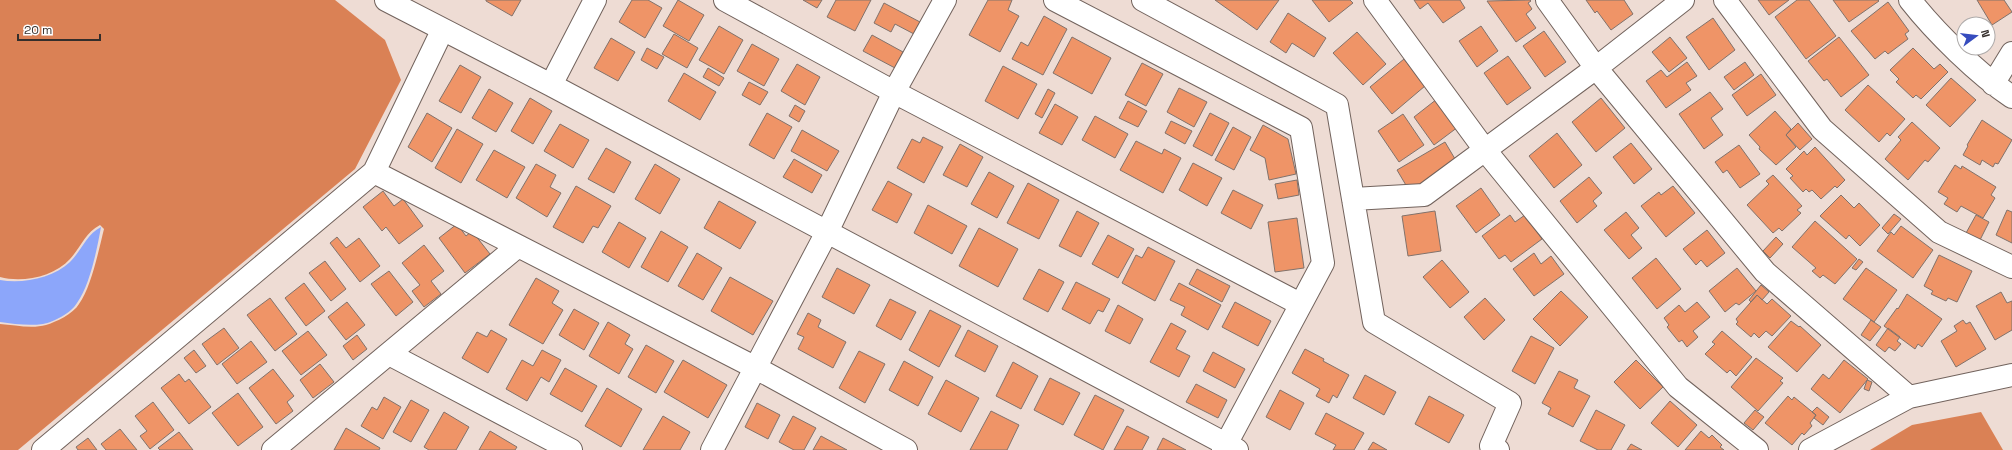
<svg xmlns="http://www.w3.org/2000/svg" width="2012" height="450" font-family="'Space Grotesk',sans-serif">
<rect width="100%" height="100%" fill="#eedcd4"/>
<path fill="#da8155" d="M 0,0 L 335,0 L 385,40 L 401,80 L 355,169 L 18,450 L 0,450 L 0,324 C 14,325 32,329 46,325 C 56,322 73,314 79,304 C 91,288 99,249 104,229 L 100,225 C 85,233 81,247 70,259 C 54,277 22,283 0,277 Z
M 1981,412 L 2003,450 L 1870,450 L 1912,425 Z"/>
<path fill="#8ca6fa" d="M 101,227 C 97,249 90,285 77,303 C 71,313 54,322 43,324 C 29,326 14,324 0,322 L 0,280 C 23,284 53,278 70,262 C 82,250 86,235 101,227 Z"/>
<path fill="#ef9467" stroke="#81726b" d="M 486,0 L 521,0 L 512,16 L 486,1 Z
M 632,0 L 648,0 L 662,8 L 645,38 L 619,22 Z
M 678,0 L 704,15 L 689,41 L 663,26 Z
M 803,0 L 822,0 L 817,8 Z
M 836,0 L 871,0 L 855,31 L 827,17 Z
M 988,0 L 1012,0 L 1008,10 L 1019,16 L 1000,52 L 969,35 Z
M 1215,0 L 1279,0 L 1257,30 Z
M 1312,0 L 1350,0 L 1353,3 L 1329,22 Z
M 1414,0 L 1460,0 L 1465,8 L 1443,23 L 1428,3 L 1420,9 Z
M 1530,0 L 1531,1 L 1528,3 L 1532,9 L 1526,14 L 1536,28 L 1516,42 L 1487,1 Z
M 1586,0 L 1624,0 L 1633,14 L 1611,30 L 1597,11 L 1595,13 Z
M 1758,0 L 1789,0 L 1769,15 Z
M 1797,0 L 1809,0 L 1836,36 L 1806,59 L 1775,17 Z
M 1833,0 L 1878,0 L 1879,1 L 1849,22 Z
M 1977,0 L 2004,0 L 2012,12 L 1992,25 Z
M 1888,2 L 1909,31 L 1905,34 L 1908,39 L 1888,54 L 1885,51 L 1875,59 L 1851,31 Z
M 884,3 L 920,22 L 914,34 L 895,24 L 891,32 L 874,23 Z
M 1288,13 L 1326,38 L 1314,57 L 1292,43 L 1286,53 L 1270,42 Z
M 1044,16 L 1067,29 L 1043,75 L 1012,59 L 1021,42 L 1028,46 Z
M 1713,18 L 1735,50 L 1709,70 L 1686,37 Z
M 719,26 L 743,40 L 724,74 L 699,60 Z
M 1481,26 L 1498,51 L 1477,67 L 1459,41 Z
M 1544,31 L 1566,62 L 1545,77 L 1523,46 Z
M 1357,32 L 1386,64 L 1363,85 L 1333,53 Z
M 674,34 L 698,48 L 687,68 L 662,54 Z
M 872,35 L 903,52 L 895,68 L 863,51 Z
M 1072,37 L 1111,58 L 1092,94 L 1053,73 Z
M 1670,37 L 1687,58 L 1669,72 L 1652,52 Z
M 1839,37 L 1869,75 L 1841,97 L 1827,79 L 1824,81 L 1808,61 Z
M 611,38 L 635,52 L 618,81 L 594,68 Z
M 752,44 L 779,59 L 764,86 L 737,71 Z
M 647,48 L 664,57 L 657,69 L 641,60 Z
M 1913,48 L 1934,69 L 1940,64 L 1948,72 L 1921,99 L 1916,95 L 1913,98 L 1896,82 L 1899,79 L 1890,70 Z
M 1508,56 L 1531,88 L 1507,105 L 1484,73 Z
M 1404,59 L 1425,86 L 1392,114 L 1370,87 Z
M 1687,62 L 1697,76 L 1686,83 L 1691,90 L 1666,108 L 1646,81 L 1661,70 L 1667,77 Z
M 1745,62 L 1754,75 L 1734,90 L 1724,77 Z
M 1142,63 L 1163,74 L 1146,106 L 1125,95 Z
M 797,64 L 820,77 L 805,105 L 781,91 Z
M 460,65 L 481,77 L 461,113 L 439,101 Z
M 1003,66 L 1037,84 L 1018,119 L 985,101 Z
M 708,68 L 724,78 L 719,86 L 703,77 Z
M 684,73 L 716,92 L 700,120 L 668,101 Z
M 1761,74 L 1776,95 L 1747,116 L 1732,95 Z
M 1951,78 L 1976,100 L 1950,127 L 1926,105 Z
M 749,82 L 768,92 L 760,105 L 742,95 Z
M 1868,85 L 1905,119 L 1890,136 L 1887,133 L 1879,142 L 1845,110 Z
M 1179,88 L 1207,102 L 1194,127 L 1167,112 Z
M 489,89 L 513,103 L 496,132 L 472,118 Z
M 1048,89 L 1055,93 L 1042,118 L 1035,114 Z
M 1710,92 L 1723,109 L 1711,118 L 1723,135 L 1704,149 L 1679,114 Z
M 530,98 L 552,111 L 533,144 L 511,131 Z
M 1601,98 L 1625,128 L 1596,152 L 1572,122 Z
M 1437,99 L 1458,127 L 1434,145 L 1414,117 Z
M 1128,101 L 1147,111 L 1138,127 L 1119,118 Z
M 1055,104 L 1078,117 L 1062,145 L 1039,133 Z
M 795,105 L 805,111 L 799,122 L 789,116 Z
M 1775,111 L 1791,129 L 1786,135 L 1796,147 L 1776,165 L 1759,149 L 1760,147 L 1749,135 Z
M 427,113 L 452,128 L 432,162 L 408,147 Z
M 767,113 L 792,127 L 774,159 L 749,145 Z
M 1210,113 L 1229,123 L 1212,156 L 1193,146 Z
M 1403,114 L 1424,145 L 1399,162 L 1378,131 Z
M 1095,116 L 1128,134 L 1115,158 L 1082,140 Z
M 1982,120 L 2012,140 L 1998,164 L 1995,163 L 1993,167 L 1982,160 L 1980,165 L 1963,155 L 1968,146 L 1967,145 Z
M 1171,121 L 1192,131 L 1185,144 L 1165,133 Z
M 1912,122 L 1940,148 L 1928,162 L 1925,160 L 1908,180 L 1885,159 L 1901,140 L 1898,137 Z
M 1798,123 L 1812,139 L 1800,150 L 1786,135 Z
M 560,124 L 589,140 L 573,168 L 544,151 Z
M 1263,125 L 1288,139 L 1296,174 L 1269,180 L 1265,158 L 1250,150 Z
M 1233,127 L 1251,137 L 1234,170 L 1215,160 Z
M 457,129 L 483,144 L 461,183 L 435,168 Z
M 802,130 L 839,151 L 827,171 L 791,151 Z
M 1557,133 L 1582,165 L 1554,188 L 1529,156 Z
M 923,137 L 943,147 L 924,183 L 897,168 L 912,139 L 920,143 Z
M 1136,141 L 1162,154 L 1164,149 L 1181,158 L 1163,193 L 1120,170 Z
M 1445,142 L 1458,164 L 1410,192 L 1397,170 Z
M 1631,143 L 1652,169 L 1634,184 L 1613,157 Z
M 960,144 L 983,157 L 967,187 L 943,175 Z
M 1739,145 L 1760,174 L 1740,188 L 1727,170 L 1723,173 L 1715,162 Z
M 1815,147 L 1845,180 L 1837,188 L 1835,186 L 1821,199 L 1812,190 L 1809,192 L 1806,189 L 1803,192 L 1790,178 L 1793,176 L 1786,169 L 1804,151 L 1807,155 Z
M 606,148 L 631,162 L 614,193 L 588,179 Z
M 494,150 L 525,167 L 507,198 L 476,180 Z
M 794,159 L 822,175 L 812,193 L 783,177 Z
M 1193,163 L 1222,178 L 1207,206 L 1179,190 Z
M 536,164 L 556,175 L 550,187 L 561,193 L 547,217 L 516,198 Z
M 655,164 L 680,179 L 660,214 L 635,199 Z
M 1955,165 L 1961,169 L 1962,166 L 1996,187 L 1991,195 L 1995,198 L 1983,218 L 1961,206 L 1957,212 L 1944,204 L 1948,198 L 1938,192 Z
M 989,172 L 1014,186 L 997,218 L 971,204 Z
M 1773,175 L 1802,206 L 1797,210 L 1801,213 L 1782,231 L 1779,228 L 1773,233 L 1747,205 L 1769,184 L 1766,181 Z
M 1589,177 L 1602,193 L 1593,201 L 1597,206 L 1577,223 L 1560,201 Z
M 1297,180 L 1299,195 L 1278,199 L 1275,184 Z
M 888,181 L 912,194 L 897,223 L 872,210 Z
M 1028,183 L 1059,200 L 1039,239 L 1007,223 Z
M 576,186 L 611,206 L 598,228 L 593,226 L 583,243 L 553,227 Z
M 1673,186 L 1695,213 L 1666,237 L 1641,206 L 1659,192 L 1661,195 Z
M 1481,188 L 1500,215 L 1476,233 L 1456,206 Z
M 1233,190 L 1263,205 L 1251,229 L 1221,213 Z
M 383,191 L 394,206 L 403,199 L 423,226 L 399,244 L 386,227 L 382,231 L 363,207 Z
M 1841,195 L 1854,208 L 1859,203 L 1880,225 L 1860,246 L 1849,235 L 1846,239 L 1820,216 Z
M 719,201 L 756,222 L 740,249 L 704,228 Z
M 928,205 L 967,226 L 952,254 L 914,233 Z
M 2007,210 L 2012,212 L 2012,243 L 1996,235 Z
M 1077,211 L 1099,223 L 1081,257 L 1059,246 Z
M 1435,211 L 1441,251 L 1408,256 L 1402,216 Z
M 1626,212 L 1639,228 L 1631,235 L 1642,248 L 1629,259 L 1604,230 Z
M 1894,214 L 1901,219 L 1888,234 L 1882,228 Z
M 1510,215 L 1515,222 L 1525,215 L 1542,239 L 1511,262 L 1505,255 L 1499,259 L 1482,236 Z
M 1976,215 L 1989,222 L 1980,240 L 1966,233 Z
M 1297,218 L 1304,268 L 1275,272 L 1268,222 Z
M 1815,221 L 1857,259 L 1835,284 L 1823,275 L 1820,278 L 1812,271 L 1816,268 L 1792,247 Z
M 619,222 L 646,238 L 629,268 L 602,252 Z
M 457,224 L 466,236 L 472,231 L 490,254 L 465,273 L 439,238 Z
M 1901,226 L 1933,250 L 1913,278 L 1877,251 L 1891,232 L 1894,235 Z
M 979,228 L 1018,249 L 998,287 L 959,266 Z
M 1707,230 L 1725,253 L 1707,267 L 1701,260 L 1696,265 L 1683,249 Z
M 661,231 L 688,247 L 668,282 L 641,267 Z
M 1108,235 L 1134,249 L 1118,278 L 1092,264 Z
M 337,237 L 346,248 L 359,238 L 380,266 L 360,282 L 330,243 Z
M 1776,237 L 1783,244 L 1770,258 L 1763,251 Z
M 424,245 L 444,271 L 431,281 L 441,294 L 424,307 L 412,291 L 420,285 L 402,263 Z
M 1148,247 L 1175,261 L 1155,301 L 1122,283 L 1136,255 L 1142,258 Z
M 697,253 L 722,268 L 703,300 L 678,286 Z
M 1534,253 L 1541,264 L 1551,256 L 1564,274 L 1534,296 L 1513,269 Z
M 1939,255 L 1972,271 L 1957,302 L 1948,298 L 1946,301 L 1931,294 L 1933,291 L 1924,286 Z
M 1656,258 L 1681,289 L 1657,309 L 1632,278 Z
M 1859,259 L 1863,262 L 1856,270 L 1852,268 Z
M 1442,260 L 1469,292 L 1450,308 L 1423,277 Z
M 325,261 L 346,289 L 331,301 L 309,273 Z
M 837,268 L 870,285 L 854,314 L 822,297 Z
M 1737,268 L 1756,291 L 1739,305 L 1736,303 L 1725,312 L 1709,291 Z
M 1866,268 L 1897,290 L 1874,322 L 1843,299 Z
M 1039,269 L 1064,282 L 1048,312 L 1023,299 Z
M 1197,269 L 1230,286 L 1222,302 L 1189,284 Z
M 389,271 L 413,302 L 396,316 L 371,284 Z
M 730,277 L 773,301 L 753,335 L 711,311 Z
M 536,278 L 559,291 L 552,303 L 563,310 L 543,344 L 509,325 Z
M 1076,282 L 1110,299 L 1103,312 L 1098,310 L 1090,324 L 1062,309 Z
M 304,283 L 325,311 L 306,326 L 285,298 Z
M 1179,283 L 1221,305 L 1208,330 L 1181,315 L 1185,307 L 1170,300 Z
M 1761,285 L 1769,292 L 1762,300 L 1757,295 L 1751,302 L 1749,300 Z
M 1561,291 L 1588,317 L 1560,346 L 1533,319 Z
M 2001,292 L 2007,303 L 2012,301 L 2012,330 L 1995,340 L 1976,306 Z
M 1907,294 L 1942,319 L 1922,347 L 1918,344 L 1915,349 L 1884,326 L 1897,308 L 1898,309 Z
M 1757,295 L 1767,304 L 1772,299 L 1791,316 L 1772,336 L 1766,331 L 1759,338 L 1754,333 L 1751,337 L 1736,324 L 1738,322 L 1736,319 Z
M 270,298 L 297,334 L 275,351 L 247,315 Z
M 1485,298 L 1505,320 L 1484,340 L 1464,317 Z
M 890,299 L 916,312 L 901,340 L 876,326 Z
M 347,302 L 365,325 L 346,340 L 328,317 Z
M 1235,302 L 1271,321 L 1258,346 L 1222,327 Z
M 1697,302 L 1710,317 L 1693,331 L 1698,337 L 1687,347 L 1682,340 L 1679,342 L 1667,327 L 1669,325 L 1664,318 L 1679,305 L 1685,312 Z
M 1118,305 L 1143,319 L 1130,344 L 1105,331 Z
M 574,309 L 599,323 L 584,350 L 559,335 Z
M 930,310 L 961,326 L 939,367 L 909,350 Z
M 808,313 L 821,320 L 818,327 L 846,342 L 833,368 L 798,349 L 804,337 L 797,334 Z
M 1871,320 L 1881,327 L 1870,341 L 1861,335 Z
M 1963,320 L 1966,324 L 1970,322 L 1986,349 L 1956,367 L 1941,341 L 1957,331 L 1954,326 Z
M 1791,321 L 1799,327 L 1800,326 L 1821,345 L 1797,372 L 1768,347 Z
M 608,322 L 630,335 L 625,344 L 633,349 L 619,374 L 589,356 Z
M 1171,323 L 1186,331 L 1176,349 L 1190,356 L 1179,377 L 1150,362 Z
M 224,328 L 239,348 L 217,365 L 202,344 Z
M 1888,328 L 1900,337 L 1897,341 L 1901,344 L 1895,351 L 1889,347 L 1885,352 L 1876,345 Z
M 491,330 L 507,339 L 488,373 L 462,358 L 477,332 L 487,337 Z
M 968,330 L 998,346 L 985,372 L 955,356 Z
M 308,331 L 327,355 L 301,375 L 282,351 Z
M 1722,331 L 1752,357 L 1736,376 L 1730,370 L 1727,373 L 1705,354 L 1715,344 L 1712,342 Z
M 357,335 L 367,349 L 353,360 L 343,346 Z
M 1531,336 L 1554,348 L 1535,384 L 1512,371 Z
M 251,341 L 267,362 L 237,384 L 222,364 Z
M 646,345 L 674,361 L 656,393 L 628,377 Z
M 1305,349 L 1324,359 L 1323,361 L 1349,375 L 1337,398 L 1333,395 L 1329,403 L 1316,396 L 1320,389 L 1292,373 Z
M 194,350 L 206,366 L 196,373 L 184,358 Z
M 542,350 L 561,360 L 549,382 L 541,377 L 527,401 L 506,389 L 522,360 L 533,366 Z
M 859,351 L 885,364 L 865,403 L 839,388 Z
M 1213,352 L 1245,369 L 1235,388 L 1203,371 Z
M 1756,358 L 1783,378 L 1780,381 L 1783,383 L 1758,411 L 1731,387 Z
M 683,360 L 727,385 L 708,418 L 664,392 Z
M 1636,360 L 1663,387 L 1640,409 L 1614,382 Z
M 1844,360 L 1868,379 L 1840,413 L 1811,389 L 1823,374 L 1829,379 Z
M 904,361 L 933,377 L 918,406 L 889,390 Z
M 1013,362 L 1038,376 L 1021,409 L 996,396 Z
M 320,364 L 334,382 L 313,398 L 300,380 Z
M 565,368 L 597,386 L 582,412 L 550,394 Z
M 273,369 L 294,396 L 287,402 L 293,411 L 276,424 L 249,388 Z
M 1559,371 L 1578,380 L 1574,388 L 1590,396 L 1573,427 L 1548,414 L 1551,408 L 1542,403 Z
M 179,374 L 185,382 L 189,379 L 211,407 L 189,424 L 161,388 Z
M 1365,375 L 1396,392 L 1384,415 L 1353,398 Z
M 1050,378 L 1080,393 L 1063,425 L 1034,410 Z
M 946,380 L 979,398 L 961,432 L 928,414 Z
M 1867,380 L 1872,382 L 1869,391 L 1864,389 Z
M 1196,384 L 1227,400 L 1218,418 L 1186,402 Z
M 607,388 L 642,409 L 621,447 L 585,426 Z
M 1280,390 L 1304,403 L 1290,430 L 1266,417 Z
M 238,393 L 263,427 L 238,446 L 212,413 Z
M 1095,395 L 1124,410 L 1103,450 L 1074,435 Z
M 1429,396 L 1464,415 L 1449,443 L 1415,424 Z
M 1788,396 L 1792,400 L 1794,397 L 1816,415 L 1810,423 L 1812,426 L 1804,435 L 1802,433 L 1792,445 L 1765,423 Z
M 384,397 L 401,407 L 383,439 L 361,426 L 372,407 L 377,410 Z
M 411,400 L 429,410 L 411,442 L 393,432 Z
M 1670,401 L 1697,425 L 1678,447 L 1651,423 Z
M 153,402 L 174,430 L 150,449 L 140,436 L 147,431 L 135,416 Z
M 757,403 L 780,415 L 768,439 L 745,427 Z
M 1817,407 L 1829,417 L 1823,425 L 1814,418 L 1816,415 L 1812,412 Z
M 1596,410 L 1625,425 L 1611,450 L 1598,450 L 1580,441 Z
M 1755,410 L 1764,417 L 1753,430 L 1744,423 Z
M 991,411 L 1019,425 L 1007,450 L 970,450 Z
M 444,412 L 469,427 L 456,450 L 429,450 L 424,447 Z
M 1326,413 L 1364,433 L 1354,450 L 1333,450 L 1336,445 L 1315,434 Z
M 663,416 L 690,432 L 680,450 L 643,450 Z
M 793,416 L 816,428 L 804,450 L 794,450 L 779,442 Z
M 1127,426 L 1149,437 L 1142,450 L 1114,450 Z
M 346,428 L 380,448 L 379,450 L 334,450 Z
M 120,429 L 137,450 L 106,450 L 101,444 Z
M 490,431 L 517,447 L 515,450 L 479,450 Z
M 1701,431 L 1709,438 L 1712,435 L 1722,445 L 1720,447 L 1724,450 L 1685,450 Z
M 179,432 L 193,450 L 160,450 L 158,448 Z
M 821,436 L 847,450 L 813,450 Z
M 88,438 L 97,450 L 78,450 L 76,447 Z
M 1163,438 L 1186,450 L 1157,450 Z
M 1373,442 L 1387,450 L 1368,450 Z
M 1631,444 L 1642,450 L 1627,450 Z"/>
<g fill="none" stroke-linecap="round" stroke-linejoin="round">
<defs>
<path id="minor" d="M 386,0 L 551,85 L 1237,450
M 725,0 L 894,92 L 1300,304
M 1055,0 L 1301,128 L 1323,263 L 1223,450
M 1143,0 L 1337,105 L 1374,322 L 1510,403 L 1491,446 L 1498,450
M 1375,0 L 1485,150 L 1678,387 L 1757,450
M 1547,0 L 1596,68 L 1765,272 L 1909,397
M 1725,0 L 1822,129 L 1939,232 L 2012,267
M 1910,0 C 1936,33 1978,74 2012,97
M 1993,84 L 2012,53
M 551,85 L 595,0
M 374,172 L 756,368 L 906,450
M 1353,199 L 1424,195 L 1596,68 L 1683,0
M 389,354 L 571,450
M 43,450 L 374,172 L 442,31
M 273,450 L 518,246
M 712,450 L 827,232 L 894,92 L 945,0
M 1810,450 L 1909,397 L 2012,375"/>
</defs>
<use href="#minor" stroke="#72635d" stroke-width="24"/>
<use href="#minor" stroke="#fff" stroke-width="22"/>
</g>
<g transform="translate(1976 36) rotate(75)"><circle r="19" fill="#ffffff" stroke="#aeabaa"/>
<path d="M0-3L7 15L0 10L-7 15Z" fill="#364cbe"/>
<text y="-6" font-size="11" font-weight="bold" text-anchor="middle" fill="#342e2b">N</text>
</g>
<path d="M18 34v6h82v-6" fill="none" stroke="#342e2b" stroke-width="2"/>
<text x="24" y="34" font-size="12" fill="#342e2b" stroke="#ffffff" stroke-width="3" paint-order="stroke">20 m</text>
</svg>
